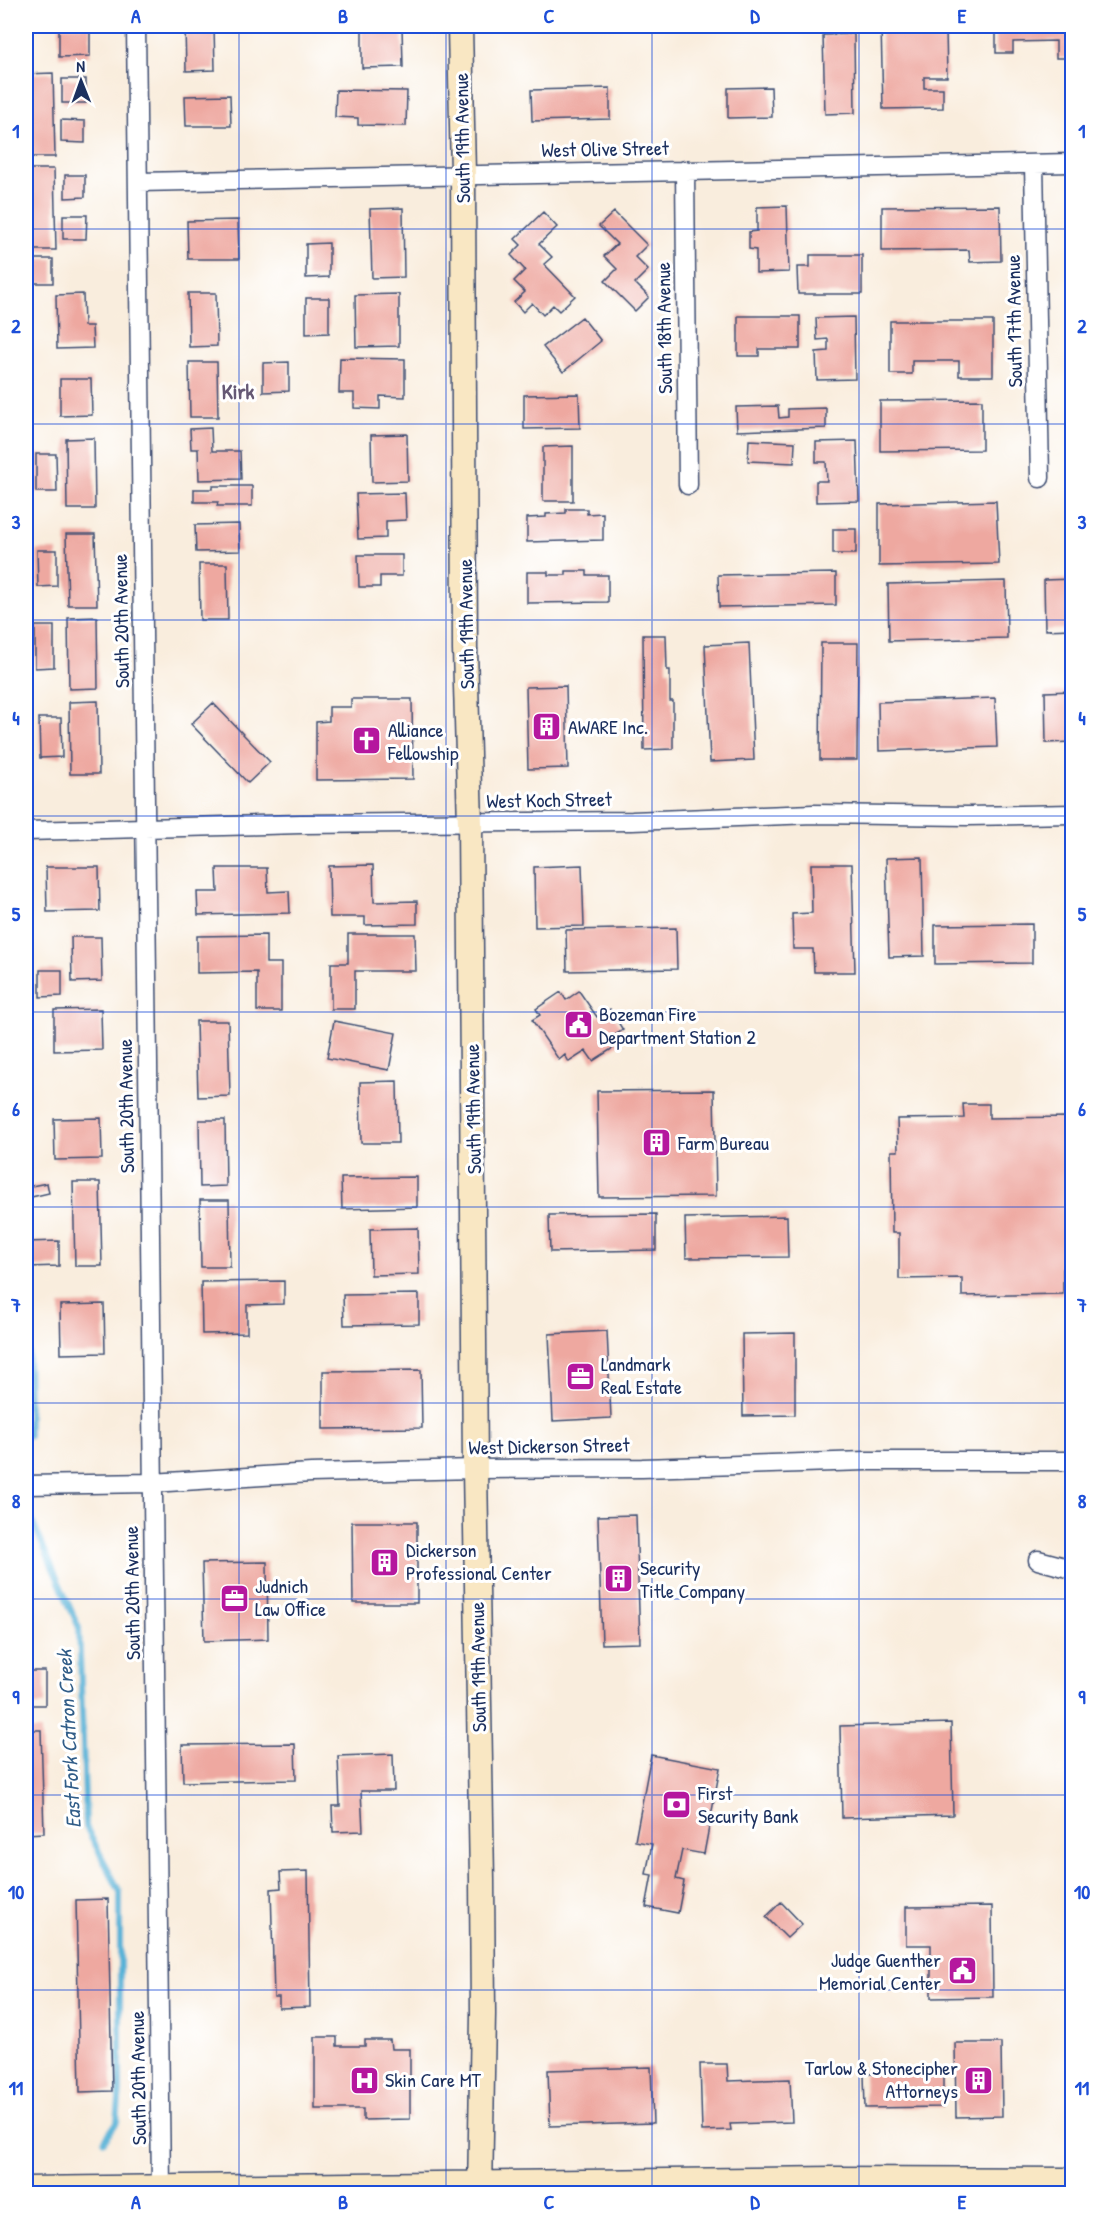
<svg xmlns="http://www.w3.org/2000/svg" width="1098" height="2219" font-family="'Patrick Hand',sans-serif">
<rect width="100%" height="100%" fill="#fff"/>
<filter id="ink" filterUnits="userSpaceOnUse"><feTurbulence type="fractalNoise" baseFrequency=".0167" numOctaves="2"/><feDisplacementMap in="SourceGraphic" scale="12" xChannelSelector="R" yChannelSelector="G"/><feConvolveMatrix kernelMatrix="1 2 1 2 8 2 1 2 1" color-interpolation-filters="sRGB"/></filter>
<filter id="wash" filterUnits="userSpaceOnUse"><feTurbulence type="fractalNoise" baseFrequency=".008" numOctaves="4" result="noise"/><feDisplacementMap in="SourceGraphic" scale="24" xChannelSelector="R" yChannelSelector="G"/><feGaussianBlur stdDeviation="1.35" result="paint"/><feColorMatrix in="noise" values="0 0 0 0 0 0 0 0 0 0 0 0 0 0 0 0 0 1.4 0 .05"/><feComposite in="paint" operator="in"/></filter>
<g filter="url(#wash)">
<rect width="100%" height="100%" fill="#f9eddd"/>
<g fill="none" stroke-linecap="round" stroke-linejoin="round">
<path stroke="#59b2d7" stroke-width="6" d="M 26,1318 L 28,1341 L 29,1436
M 29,1514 L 79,1628 L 86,1827 L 120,1892 L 120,2090 L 117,2122 L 104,2141"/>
</g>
<g id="blocks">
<path fill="#eea8a0" d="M 59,26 L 90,26 L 90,56 L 59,57 Z
M 185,26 L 214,26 L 215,70 L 186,71 Z
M 362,26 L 402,26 L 403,67 L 362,68 Z
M 881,26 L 926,26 L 926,31 L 946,30 L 947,77 L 924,77 L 924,88 L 943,88 L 943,108 L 883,109 Z
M 996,26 L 1072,26 L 1072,58 L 1056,58 L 1056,41 L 1013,42 L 1013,53 L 996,53 Z
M 854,34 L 855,113 L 825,114 L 823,35 Z
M 53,73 L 55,157 L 26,157 L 26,74 Z
M 62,79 L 86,79 L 86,103 L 62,103 Z
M 771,87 L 772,117 L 728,118 L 728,88 Z
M 610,88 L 610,119 L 532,121 L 531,90 Z
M 336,90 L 407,91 L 406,126 L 358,125 L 358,118 L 335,117 Z
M 230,95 L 231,126 L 186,126 L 185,96 Z
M 61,120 L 85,121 L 85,143 L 61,142 Z
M 26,169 L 54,169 L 56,250 L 26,250 Z
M 65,175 L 85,175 L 85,197 L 65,198 Z
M 787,206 L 789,272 L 756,273 L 756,250 L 749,249 L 749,232 L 757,231 L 757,207 Z
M 1000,206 L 1001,261 L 970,262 L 969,250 L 882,251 L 882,207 Z
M 403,208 L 404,277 L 372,278 L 370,209 Z
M 543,212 L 557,227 L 539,244 L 552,257 L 544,264 L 575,296 L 559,311 L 553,305 L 543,315 L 532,303 L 523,312 L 514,302 L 525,292 L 514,281 L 525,270 L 511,255 L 521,245 L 515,239 Z
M 614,212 L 647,245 L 635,257 L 648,270 L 635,283 L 649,297 L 635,311 L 605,281 L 617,269 L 604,256 L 617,244 L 599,226 Z
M 63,215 L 87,215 L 86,239 L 63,239 Z
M 238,220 L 239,259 L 188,259 L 187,221 Z
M 329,243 L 329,277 L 306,278 L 306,244 Z
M 810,255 L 862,255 L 862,294 L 798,294 L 797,267 L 810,267 Z
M 26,259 L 53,259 L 53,283 L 26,283 Z
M 188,293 L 216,293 L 217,346 L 189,347 Z
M 83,294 L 84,326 L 92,326 L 93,348 L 57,349 L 56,295 Z
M 399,294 L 399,346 L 356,347 L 355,295 Z
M 306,298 L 329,298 L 329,333 L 306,334 Z
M 738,316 L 800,316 L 800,349 L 759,349 L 759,356 L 738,356 Z
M 582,317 L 601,341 L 563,372 L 543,347 Z
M 854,317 L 855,379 L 817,380 L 816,352 L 828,351 L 828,339 L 817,340 L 816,318 Z
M 890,321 L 993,321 L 993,376 L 959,376 L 959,361 L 912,361 L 912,374 L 890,374 Z
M 340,358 L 405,359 L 405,397 L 380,396 L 380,409 L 354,408 L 354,393 L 339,393 Z
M 189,362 L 217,362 L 218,417 L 190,417 Z
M 289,362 L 289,391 L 263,392 L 263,363 Z
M 60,379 L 91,379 L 92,415 L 60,416 Z
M 579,394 L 580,428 L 524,429 L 524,395 Z
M 982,400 L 982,450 L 880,451 L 880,401 Z
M 778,406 L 779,418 L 788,417 L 788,409 L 826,408 L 826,428 L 737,431 L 736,407 Z
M 211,428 L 212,451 L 240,451 L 241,479 L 199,480 L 198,449 L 191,449 L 190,429 Z
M 407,434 L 408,481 L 372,482 L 371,435 Z
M 94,438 L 95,509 L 67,509 L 66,439 Z
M 749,440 L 795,442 L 794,463 L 748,461 Z
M 857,441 L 859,501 L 816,502 L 816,481 L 827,481 L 826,462 L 816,462 L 816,442 Z
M 573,446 L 573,501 L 543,501 L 543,447 Z
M 36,454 L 56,454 L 57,492 L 36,492 Z
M 213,486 L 252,486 L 252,506 L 217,506 L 218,502 L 194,502 L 194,489 L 213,489 Z
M 405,493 L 406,520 L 386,521 L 386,538 L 358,539 L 356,494 Z
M 996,501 L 999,564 L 879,566 L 879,504 Z
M 566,509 L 587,509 L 587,514 L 603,513 L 603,540 L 527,542 L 527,518 L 546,517 L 546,514 L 566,513 Z
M 239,524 L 240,551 L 196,552 L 195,525 Z
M 833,529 L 856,529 L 856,554 L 833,554 Z
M 66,534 L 95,534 L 97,605 L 68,605 Z
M 37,550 L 57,550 L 57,586 L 38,587 Z
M 358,555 L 402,555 L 402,576 L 380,576 L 380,587 L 359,587 Z
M 199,564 L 227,564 L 228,620 L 200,620 Z
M 566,571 L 587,571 L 587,575 L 608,575 L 608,602 L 527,603 L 527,572 L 548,572 L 548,575 L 566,575 Z
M 836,573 L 836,605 L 719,607 L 718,575 Z
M 1072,579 L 1072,629 L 1045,630 L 1044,580 Z
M 1006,581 L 1007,638 L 889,641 L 888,584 Z
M 97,617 L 98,688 L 69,689 L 68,618 Z
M 35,626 L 54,626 L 54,667 L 35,668 Z
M 643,635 L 666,635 L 667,670 L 670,670 L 670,701 L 673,701 L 673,749 L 644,750 Z
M 749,643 L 754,760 L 710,762 L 705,645 Z
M 821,643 L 858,643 L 857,760 L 820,760 Z
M 566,686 L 568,768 L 528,769 L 526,687 Z
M 1072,691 L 1072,742 L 1046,743 L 1045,692 Z
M 995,698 L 997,747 L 879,751 L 878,702 Z
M 351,699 L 412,699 L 413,779 L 316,780 L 316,722 L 329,721 L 329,707 L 351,707 Z
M 98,701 L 99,774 L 70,774 L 69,702 Z
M 213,703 L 270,762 L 248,783 L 191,724 Z
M 39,718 L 61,718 L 62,757 L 40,758 Z
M 922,857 L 924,956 L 889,957 L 886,858 Z
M 811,864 L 852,864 L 855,972 L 814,972 L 813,949 L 793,949 L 792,914 L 812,913 Z
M 373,865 L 374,902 L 417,901 L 417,924 L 365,925 L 365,917 L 330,917 L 329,866 Z
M 582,865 L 584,926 L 535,927 L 534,867 Z
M 46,867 L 99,867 L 100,911 L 47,912 Z
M 217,868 L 267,868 L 268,892 L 289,891 L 290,913 L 198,915 L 197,892 L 218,892 Z
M 1032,924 L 1032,963 L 935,964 L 935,925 Z
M 676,928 L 677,969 L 567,971 L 566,930 Z
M 348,934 L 415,934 L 416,971 L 355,971 L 355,1009 L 331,1009 L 331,963 L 348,963 Z
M 266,935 L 266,963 L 281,963 L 281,1011 L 257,1011 L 257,972 L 197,973 L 197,936 Z
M 71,937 L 101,937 L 102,981 L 72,982 Z
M 40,970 L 62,970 L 62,996 L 40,997 Z
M 579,991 L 597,1017 L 610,1009 L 623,1030 L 615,1035 L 621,1043 L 593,1061 L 586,1051 L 569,1062 L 565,1055 L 559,1060 L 532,1020 L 540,1015 L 536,1009 L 561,992 L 566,1000 Z
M 101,1009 L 102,1050 L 54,1051 L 54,1010 Z
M 196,1021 L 228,1021 L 230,1096 L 198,1097 Z
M 334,1021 L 396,1033 L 389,1070 L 327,1058 Z
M 397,1081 L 398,1143 L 361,1143 L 360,1082 Z
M 714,1090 L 716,1196 L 599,1197 L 597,1091 Z
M 963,1104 L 989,1104 L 989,1118 L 1072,1117 L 1072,1269 L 1063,1269 L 1063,1294 L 962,1296 L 962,1278 L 899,1279 L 899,1233 L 892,1233 L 891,1151 L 898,1151 L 897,1119 L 964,1118 Z
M 101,1118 L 102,1159 L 55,1160 L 54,1119 Z
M 199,1120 L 225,1120 L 226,1186 L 200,1187 Z
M 417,1177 L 417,1207 L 342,1209 L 341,1178 Z
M 73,1182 L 100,1182 L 102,1266 L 75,1266 Z
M 47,1183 L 49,1193 L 27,1198 L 26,1187 Z
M 200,1200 L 229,1200 L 230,1267 L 201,1267 Z
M 656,1214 L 656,1250 L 550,1252 L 549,1215 Z
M 787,1216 L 788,1257 L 686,1258 L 685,1218 Z
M 418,1228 L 419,1274 L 371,1275 L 370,1229 Z
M 59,1241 L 59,1266 L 27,1267 L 26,1242 Z
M 284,1281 L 284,1304 L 247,1305 L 247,1333 L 202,1334 L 201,1282 Z
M 419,1294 L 419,1324 L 344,1325 L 343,1295 Z
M 104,1304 L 105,1353 L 61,1354 L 60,1305 Z
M 607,1331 L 611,1418 L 553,1421 L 549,1334 Z
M 795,1333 L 795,1415 L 743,1416 L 742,1334 Z
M 421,1370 L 422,1428 L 323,1429 L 323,1371 Z
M 636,1515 L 640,1643 L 602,1644 L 598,1516 Z
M 352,1522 L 417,1522 L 417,1603 L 353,1603 Z
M 267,1562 L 268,1639 L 204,1641 L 202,1563 Z
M 26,1650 L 28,1650 L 28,1671 L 45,1671 L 45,1705 L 26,1705 Z
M 951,1723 L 953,1815 L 842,1818 L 840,1726 Z
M 26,1730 L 41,1730 L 44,1833 L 26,1834 Z
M 295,1744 L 296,1780 L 183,1782 L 182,1745 Z
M 393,1754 L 394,1791 L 361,1791 L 363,1831 L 333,1832 L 332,1806 L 340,1806 L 338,1756 Z
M 651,1755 L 720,1768 L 704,1854 L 682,1850 L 676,1879 L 684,1881 L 678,1913 L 646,1907 L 652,1875 L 646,1874 L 652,1844 L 635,1841 Z
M 308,1871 L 310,2007 L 279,2008 L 279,1997 L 274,1997 L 271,1889 L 281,1888 L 280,1872 Z
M 108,1899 L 112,2091 L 80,2092 L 76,1900 Z
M 781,1902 L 802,1924 L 787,1938 L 766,1917 Z
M 992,1906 L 993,1997 L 931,1998 L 931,1945 L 906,1945 L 906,1907 Z
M 315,2037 L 337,2037 L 337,2046 L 365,2046 L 365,2040 L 390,2040 L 391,2049 L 410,2049 L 410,2119 L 363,2120 L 363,2109 L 315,2109 Z
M 955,2043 L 1001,2043 L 1002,2116 L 956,2117 Z
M 700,2064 L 727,2064 L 728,2081 L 790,2079 L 792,2122 L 730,2124 L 731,2130 L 702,2131 Z
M 651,2067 L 653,2123 L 550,2126 L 548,2070 Z
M 943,2073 L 943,2107 L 865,2108 L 864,2074 Z"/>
</g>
</g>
<g filter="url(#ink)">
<use href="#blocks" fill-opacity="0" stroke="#3c4c71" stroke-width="1.5"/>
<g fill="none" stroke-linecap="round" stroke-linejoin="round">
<defs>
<path id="street" d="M 136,26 L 161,2187
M 1034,164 L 1040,478
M 685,170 L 688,485
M 139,182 L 1072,163
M 26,831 L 301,824 L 632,821 L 813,814 L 968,816 L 1072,814
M 26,1485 L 152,1483 L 311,1473 L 475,1469 L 642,1468 L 866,1461 L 1072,1461
M 1038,1560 L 1072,1569"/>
<path id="secondary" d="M 460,26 L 463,174 L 465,650 L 470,824 L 475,1469 L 482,1880 L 483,2014 L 480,2194
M 26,2189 L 832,2179 L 1072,2180"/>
</defs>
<use href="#street" stroke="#3c4c71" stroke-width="21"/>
<use href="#secondary" stroke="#3c4c71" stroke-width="27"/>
<use href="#street" stroke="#fff" stroke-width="18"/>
<use href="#secondary" stroke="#f9e7c3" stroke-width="24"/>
</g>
</g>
<path fill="none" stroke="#1d4ed8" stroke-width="1.5" stroke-opacity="0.55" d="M 239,26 L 239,2194M 446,26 L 446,2194M 652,26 L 652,2194M 859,26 L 859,2194M 26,229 L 1072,229M 26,424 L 1072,424M 26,620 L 1072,620M 26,816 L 1072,816M 26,1012 L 1072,1012M 26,1207 L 1072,1207M 26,1403 L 1072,1403M 26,1599 L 1072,1599M 26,1795 L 1072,1795M 26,1990 L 1072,1990"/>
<defs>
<symbol id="building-square" viewBox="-11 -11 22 22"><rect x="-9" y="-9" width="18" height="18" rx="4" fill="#b5179e" stroke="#fff"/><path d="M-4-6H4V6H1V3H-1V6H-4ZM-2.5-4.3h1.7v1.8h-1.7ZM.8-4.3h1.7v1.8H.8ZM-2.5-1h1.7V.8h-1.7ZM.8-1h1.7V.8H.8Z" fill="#fff"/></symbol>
<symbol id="church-square" viewBox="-11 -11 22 22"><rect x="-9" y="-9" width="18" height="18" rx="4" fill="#b5179e" stroke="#fff"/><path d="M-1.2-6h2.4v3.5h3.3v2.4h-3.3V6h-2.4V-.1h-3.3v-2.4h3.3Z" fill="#fff"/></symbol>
<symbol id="civic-square" viewBox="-11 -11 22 22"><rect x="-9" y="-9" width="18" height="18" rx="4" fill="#b5179e" stroke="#fff"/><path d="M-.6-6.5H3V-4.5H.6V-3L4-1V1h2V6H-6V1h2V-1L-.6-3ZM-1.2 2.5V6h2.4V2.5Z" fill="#fff"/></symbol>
<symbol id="office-square" viewBox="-11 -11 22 22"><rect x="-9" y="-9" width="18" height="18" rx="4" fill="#b5179e" stroke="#fff"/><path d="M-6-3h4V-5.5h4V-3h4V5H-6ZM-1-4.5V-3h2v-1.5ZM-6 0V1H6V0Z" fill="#fff"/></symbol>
<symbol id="bank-square" viewBox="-11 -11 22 22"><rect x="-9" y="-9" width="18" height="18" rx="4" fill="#b5179e" stroke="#fff"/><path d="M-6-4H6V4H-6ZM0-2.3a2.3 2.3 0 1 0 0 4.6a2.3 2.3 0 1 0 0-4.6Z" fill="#fff"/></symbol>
<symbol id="hospital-square" viewBox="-11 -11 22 22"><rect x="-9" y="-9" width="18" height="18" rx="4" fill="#b5179e" stroke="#fff"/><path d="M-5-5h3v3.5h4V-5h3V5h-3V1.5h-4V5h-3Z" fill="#fff"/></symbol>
</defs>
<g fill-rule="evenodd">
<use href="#building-square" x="530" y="710" width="33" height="33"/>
<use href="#church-square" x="350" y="724" width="33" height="33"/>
<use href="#civic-square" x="562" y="1008" width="33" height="33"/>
<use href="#building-square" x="640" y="1126" width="33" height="33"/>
<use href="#office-square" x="564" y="1360" width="33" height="33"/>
<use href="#building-square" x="368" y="1546" width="33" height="33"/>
<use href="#building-square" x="602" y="1562" width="33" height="33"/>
<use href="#office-square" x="218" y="1582" width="33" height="33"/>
<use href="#bank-square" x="660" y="1788" width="33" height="33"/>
<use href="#civic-square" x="946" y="1954" width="33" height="33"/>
<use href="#hospital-square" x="348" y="2064" width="33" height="33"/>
<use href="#building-square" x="962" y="2064" width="33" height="33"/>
</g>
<g text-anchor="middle" stroke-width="6" stroke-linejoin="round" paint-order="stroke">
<g font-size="20" fill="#1b2f5e" stroke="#fff">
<text transform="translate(462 138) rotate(-91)" y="7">South 19th Avenue</text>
<text transform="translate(605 149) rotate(-1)" y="7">West Olive Street</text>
<text transform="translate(1014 321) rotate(-91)" y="7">South 17th Avenue</text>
<text transform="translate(664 328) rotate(-91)" y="7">South 18th Avenue</text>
<text transform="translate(121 621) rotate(-91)" y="7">South 20th Avenue</text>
<text transform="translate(466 624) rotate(-91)" y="7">South 19th Avenue</text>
<text transform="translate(549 800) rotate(-1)" y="7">West Koch Street</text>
<text transform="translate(126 1106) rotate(-91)" y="7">South 20th Avenue</text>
<text transform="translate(473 1109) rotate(-91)" y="7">South 19th Avenue</text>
<text transform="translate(549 1446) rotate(-1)" y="7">West Dickerson Street</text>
<text transform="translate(132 1593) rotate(-91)" y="7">South 20th Avenue</text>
<text transform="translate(478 1667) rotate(-91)" y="7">South 19th Avenue</text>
<text transform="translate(138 2078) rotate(-91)" y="7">South 20th Avenue</text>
</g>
<g font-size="20" fill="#1b2f5e" stroke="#fff" text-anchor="start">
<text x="568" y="734">AWARE Inc.</text>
<text x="388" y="737">Alliance<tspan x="388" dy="23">Fellowship</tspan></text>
<text x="599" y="1021">Bozeman Fire<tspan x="599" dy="23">Department Station 2</tspan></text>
<text x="678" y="1150">Farm Bureau</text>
<text x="601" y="1371">Landmark<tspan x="601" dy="23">Real Estate</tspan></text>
<text x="406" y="1557">Dickerson<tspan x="406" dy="23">Professional Center</tspan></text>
<text x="640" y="1575">Security<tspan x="640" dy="23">Title Company</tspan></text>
<text x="255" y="1593">Judnich<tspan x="255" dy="23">Law Office</tspan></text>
<text x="698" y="1800">First<tspan x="698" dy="23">Security Bank</tspan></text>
<text x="941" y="1967" text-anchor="end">Judge Guenther<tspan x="941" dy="23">Memorial Center</tspan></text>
<text x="958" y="2075" text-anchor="end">Tarlow &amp; Stonecipher<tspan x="958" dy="23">Attorneys</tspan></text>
<text x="385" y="2087">Skin Care MT</text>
</g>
<g font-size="21" font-weight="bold" fill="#655975" stroke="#fff">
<text x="238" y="399">Kirk</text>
</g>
<g font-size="21" font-style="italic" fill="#315d88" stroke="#fff">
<text transform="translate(69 1739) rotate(-93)" y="7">East Fork Catron Creek</text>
</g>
</g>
<rect width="1098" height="2219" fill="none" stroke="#fff" stroke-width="66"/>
<g transform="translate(81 81) rotate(359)" stroke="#ffffff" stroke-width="4.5" paint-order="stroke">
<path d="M0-4.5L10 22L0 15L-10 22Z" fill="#1b2f5e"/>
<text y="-9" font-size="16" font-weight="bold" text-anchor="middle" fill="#1b2f5e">N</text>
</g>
<rect x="33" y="33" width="1032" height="2153" fill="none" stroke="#1d4ed8" stroke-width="2"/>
<g font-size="20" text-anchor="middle" font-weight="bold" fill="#1d4ed8">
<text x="136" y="23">A</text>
<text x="343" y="23">B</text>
<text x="549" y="23">C</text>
<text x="755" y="23">D</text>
<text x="962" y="23">E</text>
<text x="16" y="138">1</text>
<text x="1082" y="138">1</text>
<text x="16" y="333">2</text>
<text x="1082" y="333">2</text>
<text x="16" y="529">3</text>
<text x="1082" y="529">3</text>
<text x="16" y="725">4</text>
<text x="1082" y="725">4</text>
<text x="16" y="921">5</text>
<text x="1082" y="921">5</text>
<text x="16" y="1116">6</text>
<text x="1082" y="1116">6</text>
<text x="16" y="1312">7</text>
<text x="1082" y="1312">7</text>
<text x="16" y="1508">8</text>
<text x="1082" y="1508">8</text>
<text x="16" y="1704">9</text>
<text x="1082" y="1704">9</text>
<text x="16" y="1899">10</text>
<text x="1082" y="1899">10</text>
<text x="16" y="2095">11</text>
<text x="1082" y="2095">11</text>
<text x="136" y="2209">A</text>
<text x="343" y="2209">B</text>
<text x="549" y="2209">C</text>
<text x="755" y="2209">D</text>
<text x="962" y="2209">E</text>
</g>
</svg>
